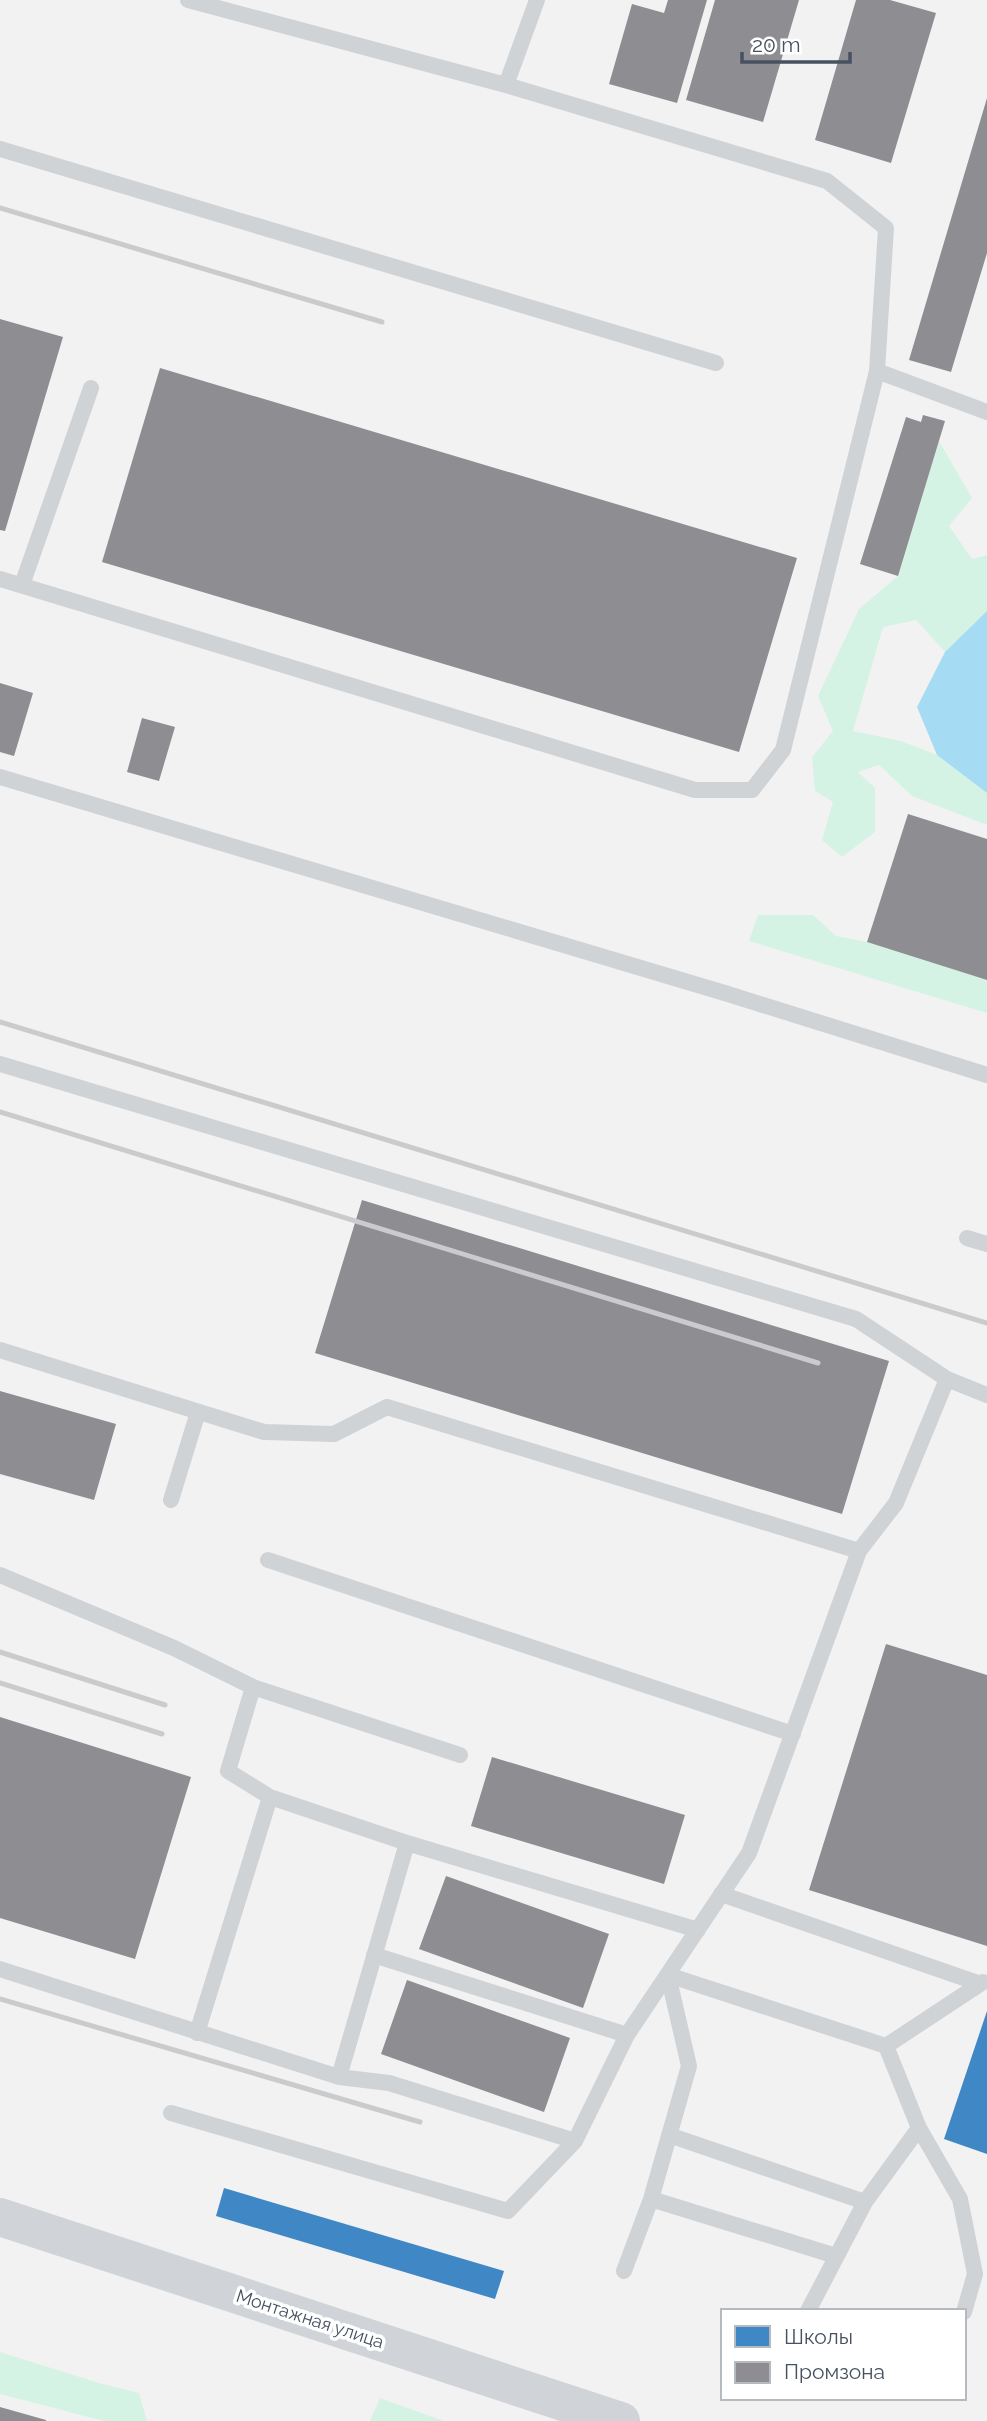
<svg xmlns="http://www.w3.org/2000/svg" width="987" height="2421" font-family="Raleway,sans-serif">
<rect width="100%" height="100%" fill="#f3f2f2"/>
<path fill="#d5f3e4" d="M 939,441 L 972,498 L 949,526 L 972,559 L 987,555 L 987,611 L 945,652 L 916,620 L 883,627 L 853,731 L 901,741 L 937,755 L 987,793 L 987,825 L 912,796 L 879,765 L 858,772 L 875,788 L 875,832 L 842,857 L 822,840 L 833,802 L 815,791 L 812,757 L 833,731 L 818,696 L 859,609 L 898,576 Z
M 758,915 L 813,915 L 836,936 L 867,942 L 987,980 L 987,1013 L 749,941 Z
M 0,2352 L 99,2383 L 139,2393 L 147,2421 L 104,2421 L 0,2394 Z
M 380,2398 L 444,2421 L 370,2421 Z"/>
<path fill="#a6dbf4" d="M 987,611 L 987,793 L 937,755 L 917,707 L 945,652 Z"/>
<path fill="#3f88c5" d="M 987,2011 L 987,2154 L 944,2139 Z
M 224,2188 L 504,2271 L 495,2299 L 216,2216 Z"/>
<path fill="#8d8d92" d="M 668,0 L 707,0 L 677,103 L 609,84 L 632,4 L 664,13 Z
M 715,0 L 799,0 L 763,122 L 686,100 Z
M 856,0 L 890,0 L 936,13 L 891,163 L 815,140 Z
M 987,98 L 987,253 L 951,372 L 909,360 Z
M 0,319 L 63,337 L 5,531 L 0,530 Z
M 160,368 L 797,558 L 739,752 L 102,562 Z
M 923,415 L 945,421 L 898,576 L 860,564 L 906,417 L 921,422 Z
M 0,683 L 33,693 L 14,756 L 0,752 Z
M 142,718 L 175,727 L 159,781 L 127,772 Z
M 908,814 L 987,839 L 987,980 L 867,942 Z
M 362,1200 L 889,1361 L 842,1514 L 315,1353 Z
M 0,1391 L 116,1424 L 94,1500 L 0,1474 Z
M 886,1644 L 987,1675 L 987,1946 L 809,1890 Z
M 0,1717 L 191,1777 L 135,1959 L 0,1918 Z
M 492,1757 L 685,1815 L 664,1884 L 471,1826 Z
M 446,1876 L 609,1934 L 583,2008 L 419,1949 Z
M 407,1980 L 570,2038 L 544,2112 L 381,2054 Z
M 0,2407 L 46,2420 L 46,2421 L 0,2421 Z"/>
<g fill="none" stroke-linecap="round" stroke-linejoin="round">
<path stroke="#d0d3d6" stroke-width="16" d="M 506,85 L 537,0
M 0,149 L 716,363
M 877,371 L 987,412
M 0,579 L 695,790 L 752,790 L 783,750 L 877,371 L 886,228 L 827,181 L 506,85 L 188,0
M 22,585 L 91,388
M 0,777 L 728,994 L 987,1075
M 0,1064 L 856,1319 L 947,1379 L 987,1395
M 967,1238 L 987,1244
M 0,1350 L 264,1432 L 334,1434 L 387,1407 L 859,1551
M 171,1500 L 198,1412
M 268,1560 L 793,1734
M 0,1575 L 174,1648 L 253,1687 L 460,1755
M 253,1687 L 228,1771 L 270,1797 L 407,1843 L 698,1930
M 721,1894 L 978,1983
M 374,1955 L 627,2035
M 0,1969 L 339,2077 L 389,2083 L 575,2141
M 668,1975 L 886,2046 L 919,2128 L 960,2199 L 975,2274 L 964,2312
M 197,2033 L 270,1797
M 886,2046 L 983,1982
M 339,2077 L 407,1843
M 171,2113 L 508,2211 L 575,2141 L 627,2035 L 749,1853 L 859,1551 L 896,1503 L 947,1379
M 669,2135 L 865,2202
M 651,2199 L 836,2256
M 624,2271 L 651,2199 L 689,2066 L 668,1975
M 808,2311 L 865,2202 L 919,2128"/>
<path stroke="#d0d3d7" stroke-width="38" d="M 0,2217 L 621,2421"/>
<path stroke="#c9cbcd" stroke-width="5" d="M 0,208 L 382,322
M 0,1022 L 987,1323
M 0,1112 L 818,1363
M 0,1652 L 165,1705
M 0,1683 L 162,1734
M 0,1999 L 420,2122"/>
</g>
<g text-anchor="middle" stroke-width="7" stroke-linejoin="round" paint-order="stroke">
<g font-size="18" fill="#475261" stroke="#fff">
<text transform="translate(310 2319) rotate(18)" y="6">Монтажная улица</text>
</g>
</g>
<rect x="721" y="2309" width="245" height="91" fill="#ffffff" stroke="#b5bac0" stroke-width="2"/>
<rect x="735" y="2326" width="35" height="21" fill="#3f88c5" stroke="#b5bac0" stroke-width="2"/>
<text x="784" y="2344" font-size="21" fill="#475261">Школы</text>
<rect x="735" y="2362" width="35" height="21" fill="#8d8d92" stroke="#b5bac0" stroke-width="2"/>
<text x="784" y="2379" font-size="21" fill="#475261">Промзона</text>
<path d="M742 52v10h108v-10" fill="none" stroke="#475261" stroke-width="3.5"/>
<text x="752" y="52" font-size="21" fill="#475261" stroke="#ffffff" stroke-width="5" paint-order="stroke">20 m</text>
</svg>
